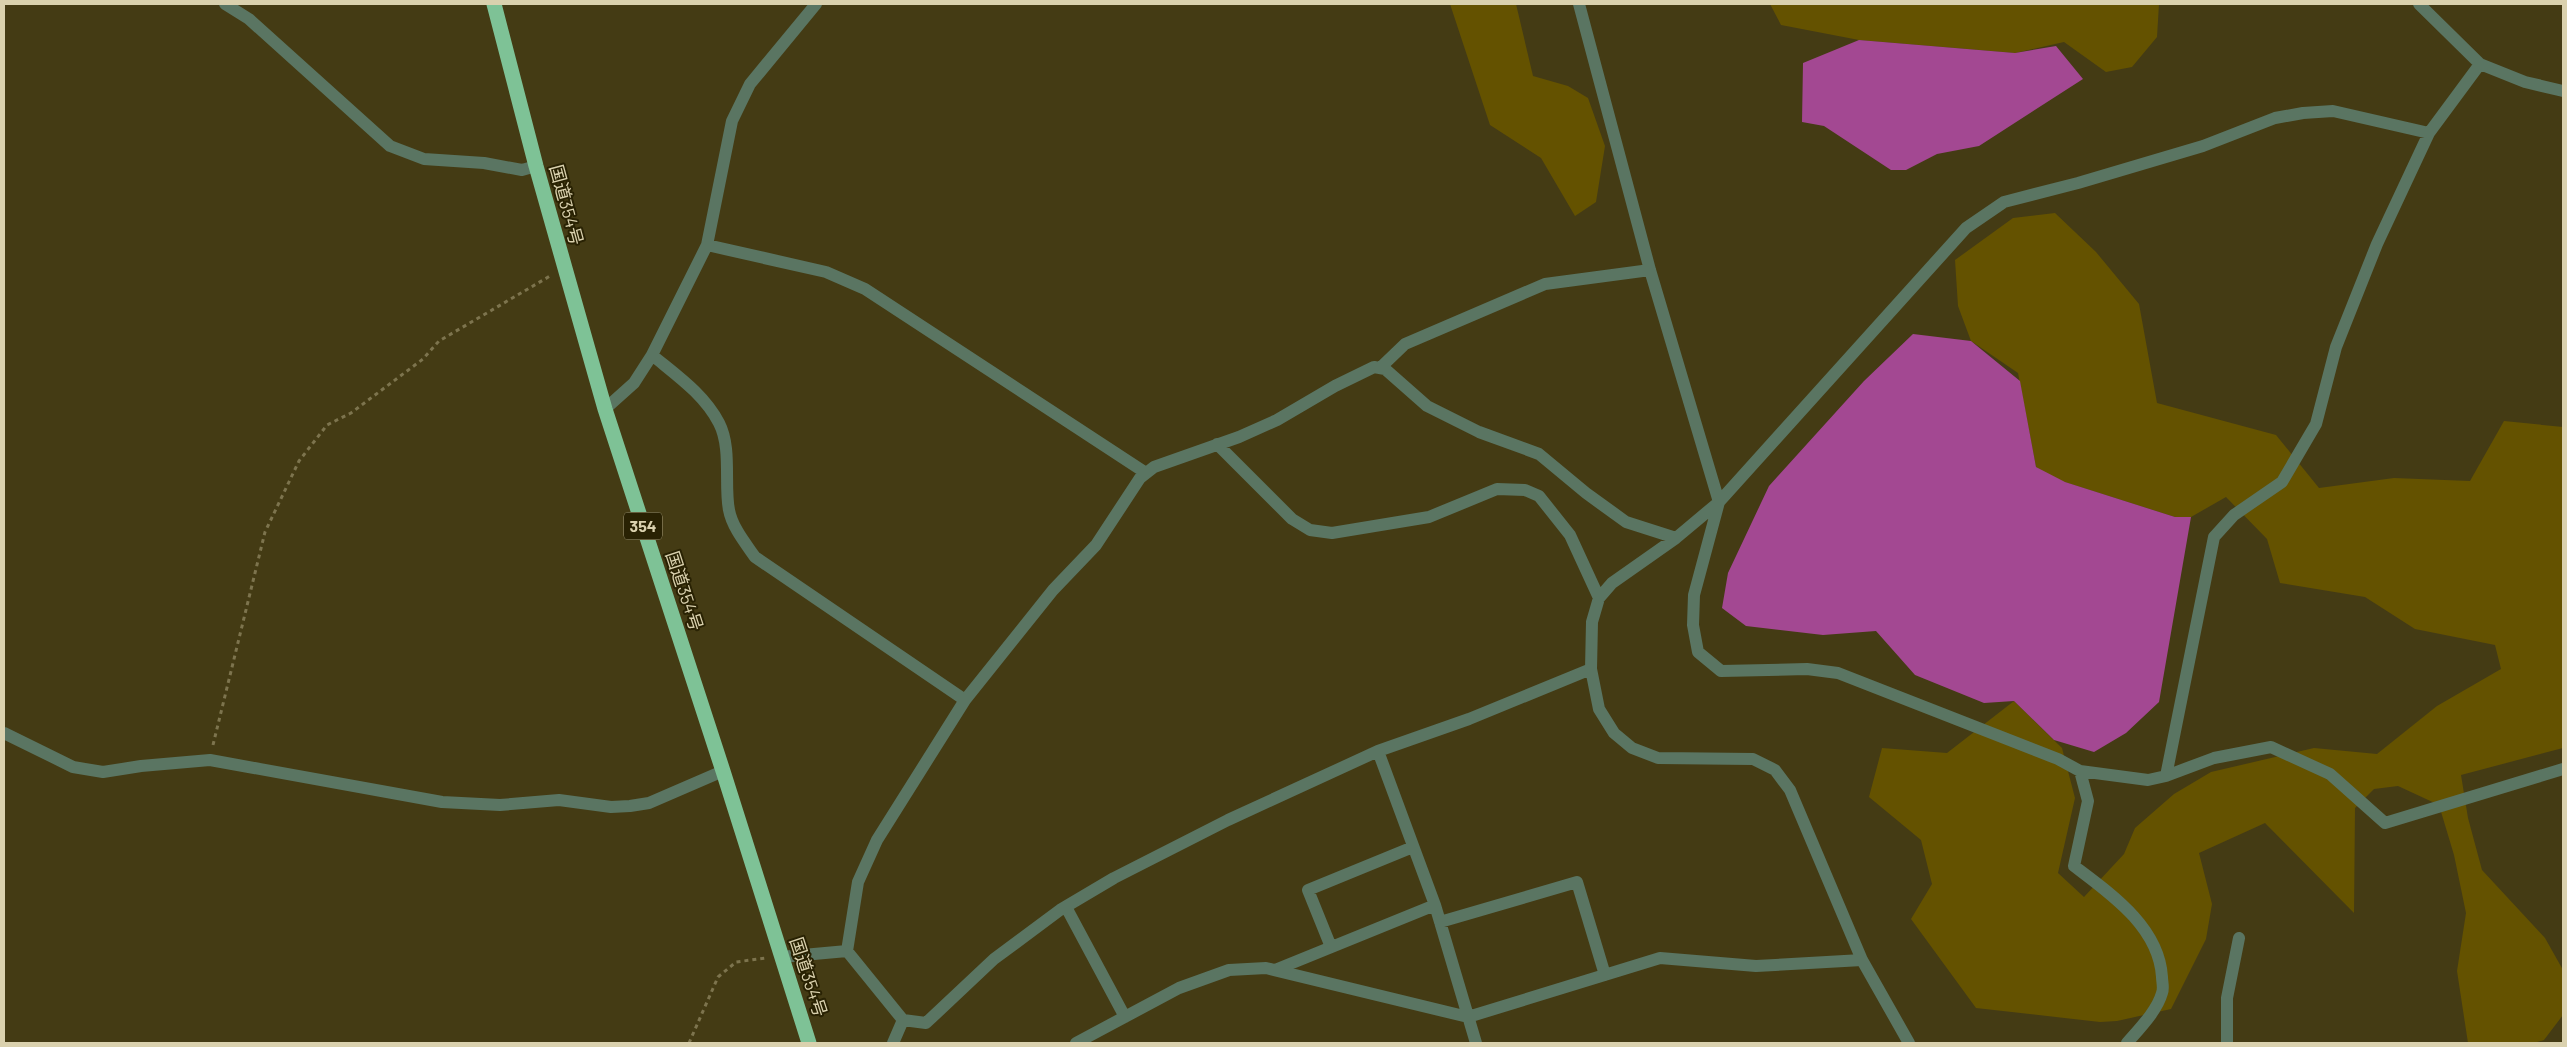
<svg xmlns="http://www.w3.org/2000/svg" width="2567" height="1047" font-family="Barlow,'Noto Sans JP',sans-serif">
<rect width="100%" height="100%" fill="#443b14"/>
<path fill="#645200" d="M 1450,4 L 1516,4 L 1533,76 L 1568,86 L 1588,98 L 1605,146 L 1596,202 L 1575,216 L 1541,158 L 1490,125 Z
M 1770,4 L 2159,4 L 2157,37 L 2132,67 L 2106,72 L 2064,42 L 2015,53 L 1859,40 L 1781,25 Z
M 2055,213 L 2096,252 L 2139,304 L 2157,403 L 2276,435 L 2319,488 L 2394,478 L 2470,481 L 2504,421 L 2563,427 L 2563,748 L 2461,775 L 2468,818 L 2482,870 L 2545,938 L 2563,970 L 2563,1015 L 2544,1040 L 2534,1043 L 2468,1043 L 2457,971 L 2466,913 L 2454,855 L 2439,805 L 2398,786 L 2374,789 L 2355,808 L 2354,913 L 2265,823 L 2199,853 L 2212,904 L 2206,939 L 2171,1009 L 2117,1021 L 2100,1022 L 1976,1008 L 1911,919 L 1932,884 L 1921,840 L 1869,797 L 1882,748 L 1947,753 L 2014,701 L 2062,748 L 2075,798 L 2058,873 L 2084,897 L 2124,854 L 2135,828 L 2174,794 L 2211,772 L 2314,748 L 2377,754 L 2437,706 L 2501,669 L 2495,645 L 2415,629 L 2365,597 L 2280,583 L 2267,539 L 2226,497 L 2191,517 L 2175,517 L 2055,479 L 2036,467 L 2018,373 L 1971,341 L 1958,306 L 1955,260 L 2013,218 Z"/>
<path fill="#a34892" d="M 1859,40 L 2015,53 L 2056,46 L 2083,79 L 1979,146 L 1937,154 L 1906,170 L 1891,170 L 1824,126 L 1802,122 L 1803,63 Z
M 1913,334 L 1971,341 L 2020,381 L 2036,467 L 2065,482 L 2175,517 L 2191,517 L 2159,702 L 2126,733 L 2094,752 L 2054,740 L 2014,701 L 1984,703 L 1915,675 L 1876,631 L 1823,635 L 1746,626 L 1722,608 L 1728,573 L 1769,486 L 1864,381 Z"/>
<g fill="none" stroke-linecap="round" stroke-linejoin="round">
<path stroke="#7d744e" stroke-width="3" stroke-dasharray="4 4" stroke-linecap="butt" d="M 213,745 L 265,532 L 299,461 L 327,425 L 351,413 L 423,359 L 439,341 L 550,276
M 689,1043 L 718,977 L 736,962 L 766,958"/>
<path stroke="#5a7562" stroke-width="12" d="M 225,4 L 249,19 L 390,146 L 424,159 L 484,163 L 522,170 L 536,166
M 1579,4 L 1650,270 L 1719,502 L 1694,595 L 1693,625 L 1698,652 L 1721,671 L 1807,669 L 1838,673 L 2058,759 L 2080,771 L 2088,801 L 2074,866 C 2111,894 2159,927 2162,977 C 2162,982 2164,988 2162,993 C 2157,1011 2139,1029 2127,1043
M 2419,4 L 2480,64 L 2525,82 L 2563,91
M 707,245 L 826,272 L 865,289 L 1146,473
M 652,355 C 676,375 704,394 719,423 C 732,448 724,485 729,510 C 732,527 746,544 755,557 L 965,700
M 1380,368 L 1405,344 L 1545,284 L 1650,270
M 605,409 L 634,383 L 652,355 L 707,245 L 732,121 L 750,84 L 816,4
M 1217,444 L 1292,519 L 1310,530 L 1332,533 L 1429,517 L 1497,489 L 1525,490 L 1539,496 L 1570,535 L 1599,598
M 4,733 L 73,767 L 103,772 L 141,766 L 210,760 L 442,802 L 500,805 L 559,800 L 611,807 L 630,806 L 649,803 L 723,771
M 1378,751 L 1435,905 L 1476,1043
M 2080,771 L 2148,780 L 2166,776 L 2214,537 L 2234,515 L 2282,482 L 2316,424 L 2336,347 L 2377,244 L 2429,133 L 2480,64
M 2166,776 L 2214,758 L 2271,747 L 2330,774 L 2385,823 L 2563,769
M 1066,907 L 1125,1017
M 1440,922 L 1577,882 L 1605,975
M 1331,947 L 1308,890 L 1413,847
M 847,951 L 858,882 L 877,840 L 965,700 L 1053,590 L 1096,545 L 1140,478 L 1154,467 L 1239,437 L 1277,420 L 1335,386 L 1374,367 L 1385,369 L 1427,406 L 1479,432 L 1539,454 L 1586,493 L 1626,522 L 1676,538
M 781,957 L 847,951 L 903,1020 L 926,1023 L 994,959 L 1060,910 L 1114,878 L 1228,820 L 1378,751 L 1469,719 L 1591,669
M 1275,970 L 1435,905
M 893,1043 L 903,1020
M 1076,1043 L 1179,988 L 1229,970 L 1266,968 L 1468,1017 L 1660,958 L 1756,966 L 1862,960
M 1909,1043 L 1862,960 L 1790,790 L 1775,770 L 1753,759 L 1658,758 L 1632,748 L 1614,733 L 1599,709 L 1591,669 L 1592,622 L 1599,598 L 1612,583 L 1676,538 L 1719,502 L 1966,228 L 2004,202 L 2078,183 L 2203,146 L 2275,118 L 2303,113 L 2333,111 L 2429,133
M 2227,1043 L 2227,998 L 2239,938"/>
<path stroke="#7ec296" stroke-width="15" d="M 494,4 L 536,166 L 605,409 L 723,771 L 809,1043"/>
</g>
<g text-anchor="middle" stroke-width="4" stroke-linejoin="round" paint-order="stroke">
<rect fill="#292203" stroke="#a59c7b" stroke-width="1" x="624" y="512.5" width="38" height="27" rx="4"/>
<g font-size="16" font-weight="bold" fill="#dad1ae">
<text x="643" y="532">354</text>
</g>
<g font-size="18" fill="#dad1ae" stroke="#292203">
<text transform="translate(566 205) rotate(75)" y="6">国道354号</text>
<text transform="translate(684 591) rotate(72)" y="6">国道354号</text>
<text transform="translate(808 977) rotate(72)" y="6">国道354号</text>
</g>
</g>
<rect width="2567" height="1047" fill="none" stroke="#dad1ae" stroke-width="10"/>
</svg>
